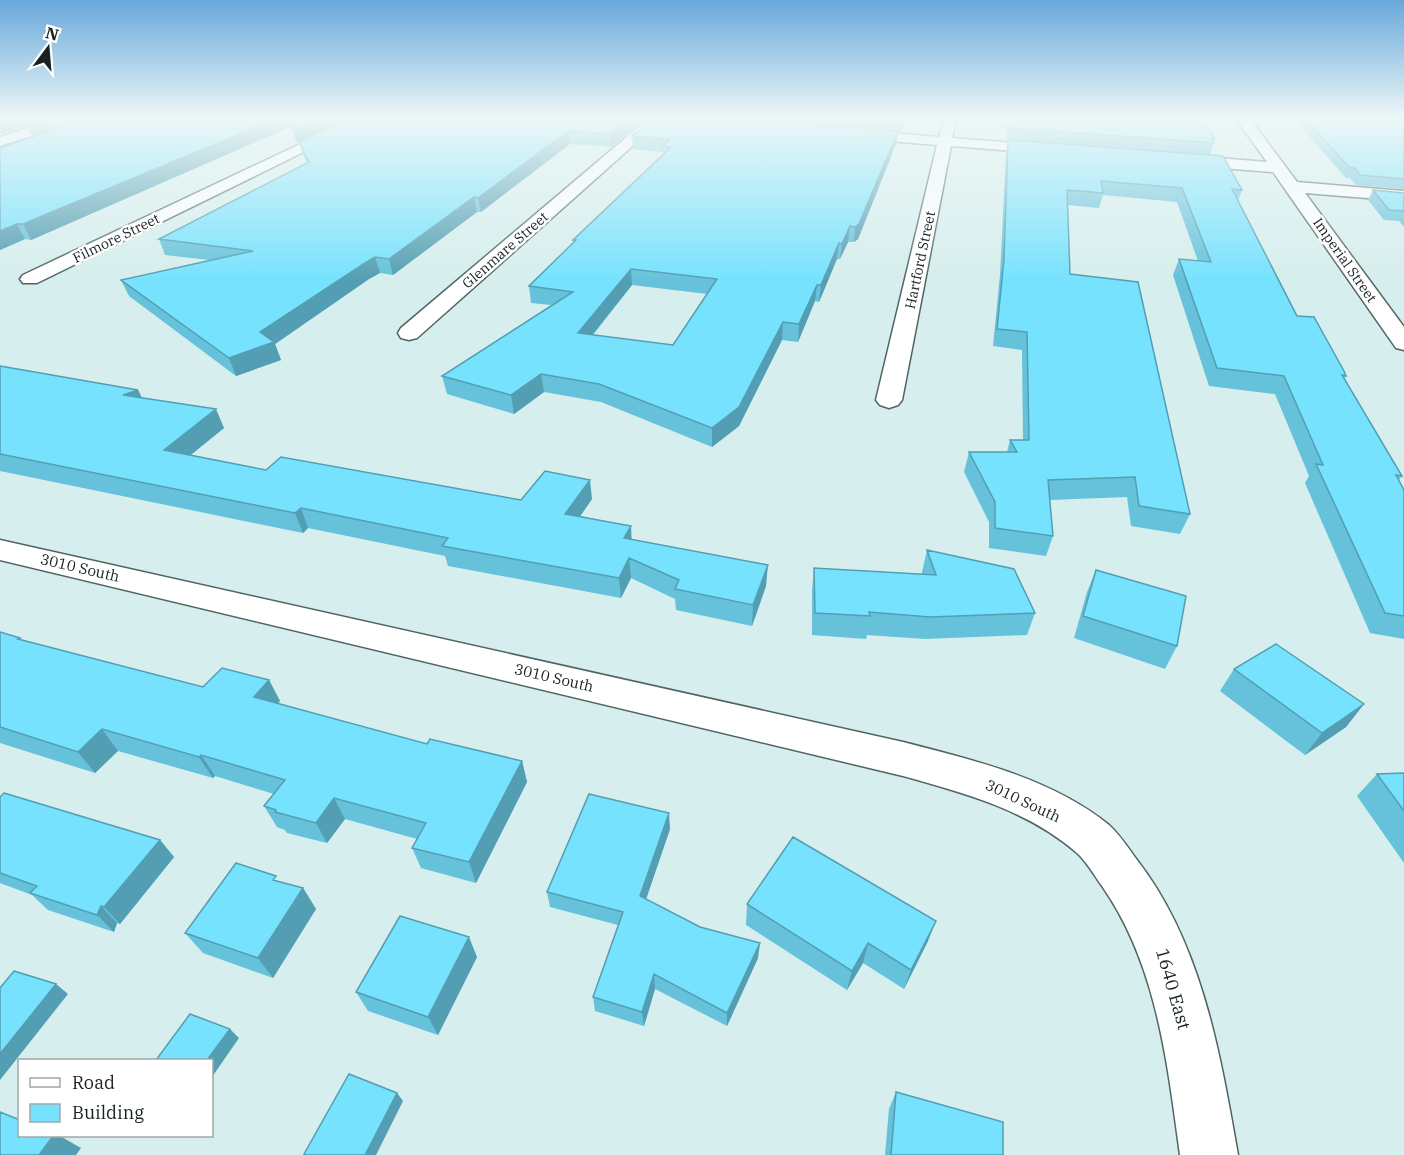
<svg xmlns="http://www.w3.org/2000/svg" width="1404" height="1155" font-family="'IBM Plex Serif',serif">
<rect width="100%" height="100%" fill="#d6eeed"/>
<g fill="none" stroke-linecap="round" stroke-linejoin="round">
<defs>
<path id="minor" d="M 57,119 L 77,119 L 75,122 L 0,146 L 0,137 Z
M 353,119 L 371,119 L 37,283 L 23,283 L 20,279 L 23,275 Z
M 648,119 L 663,119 L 417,338 L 409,340 L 401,338 L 398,333 L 401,328 Z
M 944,119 L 956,121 L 952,138 L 1052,146 L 1059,150 L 1052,154 L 951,146 L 902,400 L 898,405 L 889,408 L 880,405 L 876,400 L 937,145 L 852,138 L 845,134 L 852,130 L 939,137 Z
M 1236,119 L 1250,119 L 1297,182 L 1404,191 L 1404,201 L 1305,193 L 1404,327 L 1404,350 L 1396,348 L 1273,172 L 1181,165 L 1173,160 L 1181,155 L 1267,162 Z
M 0,540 L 903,742 C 973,760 1051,778 1109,825 C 1120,835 1129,849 1137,860 C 1202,944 1220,1053 1238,1155 L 1180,1155 C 1167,1061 1157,965 1102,886 C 1094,875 1087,862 1077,853 C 1028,810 964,793 903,776 L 0,560 Z"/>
</defs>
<use href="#minor" stroke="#4f6463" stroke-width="3"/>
<use href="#minor" fill="#fff" fill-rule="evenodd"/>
</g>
<path fill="#65c2da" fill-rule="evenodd" d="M 0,119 L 645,119 L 611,147 L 570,144 L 481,212 L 477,212 L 393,275 L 380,273 L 369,279 L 275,344 L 281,360 L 236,376 L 129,296 L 121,280 L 209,260 L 165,255 L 159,239 L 307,163 L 303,155 L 299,142 L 297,143 L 290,127 L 31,240 L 25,239 L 0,250 L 33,137 L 28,126 L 0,134 Z
M 747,119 L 906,119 L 901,131 Z
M 1002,119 L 1203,119 L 1215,139 L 1213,142 L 1214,143 L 1210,155 L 1242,190 L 1238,201 L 1297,316 L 1346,376 L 1344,379 L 1402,476 L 1399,480 L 1404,490 L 1404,639 L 1370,633 L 1305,483 L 1309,476 L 1275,394 L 1209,386 L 1173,275 L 1179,259 L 1198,261 L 1177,202 L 1103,195 L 1099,208 L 1068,205 L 1070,274 L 1190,514 L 1180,534 L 1131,526 L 1127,497 L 1050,500 L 1053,536 L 1046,556 L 989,548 L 989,522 L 964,472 L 969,452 L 1007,452 L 1010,440 L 1023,440 L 1022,350 L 993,346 L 1000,275 L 1006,153 L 1008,140 L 1006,140 L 1007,130 L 1001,129 Z
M 1294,119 L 1404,119 L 1404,189 L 1356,185 L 1350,178 L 1346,178 Z
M 632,136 L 896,144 L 858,239 L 854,242 L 848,242 L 840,259 L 837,259 L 819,302 L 815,301 L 798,342 L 782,340 L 739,426 L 712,447 L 601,402 L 544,392 L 514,414 L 447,394 L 442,376 L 551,305 L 531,303 L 529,286 L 574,243 L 573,240 L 663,154 L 663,152 L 633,149 ZM 632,285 L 707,294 L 673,345 L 593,335 Z
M 1373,190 L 1404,193 L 1404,227 L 1399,221 L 1384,220 L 1368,200 Z
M 0,366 L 138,390 L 142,398 L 224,428 L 191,455 L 266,470 L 521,500 L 592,499 L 580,516 L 631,526 L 631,539 L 766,586 L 752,626 L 676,610 L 675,599 L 631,578 L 621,598 L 448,566 L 445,556 L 308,528 L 303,533 L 0,471 Z
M 927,550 L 1035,613 L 1027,635 L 925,639 L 867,635 L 866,639 L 812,635 L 812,590 L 814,568 L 922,574 L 922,572 Z
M 1096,570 L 1177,646 L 1165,669 L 1074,638 L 1087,592 Z
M 0,632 L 20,638 L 22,640 L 203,687 L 269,680 L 280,701 L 278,703 L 427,744 L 522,761 L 527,782 L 476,883 L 421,868 L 412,848 L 417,839 L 345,819 L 327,843 L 287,833 L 285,830 L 277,827 L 264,806 L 274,794 L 215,776 L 213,778 L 118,751 L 95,773 L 0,743 Z
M 1234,669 L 1364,704 L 1346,727 L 1305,755 L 1220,691 Z
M 1404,773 L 1404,863 L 1357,796 L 1377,774 Z
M 0,797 L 160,840 L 174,857 L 120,924 L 117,923 L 114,932 L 48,910 L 32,895 L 0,883 Z
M 670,829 L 646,899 L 758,958 L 727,1026 L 655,989 L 644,1026 L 595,1011 L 593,997 L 618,925 L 550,907 L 547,892 Z
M 280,882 L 303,888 L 316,909 L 273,978 L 203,953 L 185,933 Z
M 747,904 L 928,941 L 904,989 L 863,963 L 847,990 L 746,925 Z
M 477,957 L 438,1035 L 368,1011 L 356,992 Z
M 896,1092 L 1003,1155 L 885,1155 L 889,1109 Z"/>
<path fill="#539eb2" d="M 4,119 L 50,119 L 27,125 L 28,126 L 1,134 L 0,120 Z
M 276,119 L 287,119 L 290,127 L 31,240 L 23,224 Z
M 318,119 L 348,119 L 297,143 L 294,130 Z
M 630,119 L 645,119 L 611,147 L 610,134 Z
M 903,119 L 906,119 L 901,131 Z
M 568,131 L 570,144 L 481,212 L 478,198 Z
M 898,131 L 896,144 L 858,239 L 854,242 L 855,227 Z
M 474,197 L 477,212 L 393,275 L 389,259 Z
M 17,224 L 25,239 L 0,250 L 0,231 Z
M 850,226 L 848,242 L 840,259 L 842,244 Z
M 839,243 L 837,259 L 819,302 L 821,285 Z
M 375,257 L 380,273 L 369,279 L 275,344 L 281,360 L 236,376 L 229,358 L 260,332 L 365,263 Z
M 631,269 L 632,285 L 580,350 L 578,333 Z
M 817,285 L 815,301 L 798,342 L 799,324 Z
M 783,322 L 782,340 L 739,426 L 712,447 L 712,428 Z
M 541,374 L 544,392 L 514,414 L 511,395 Z
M 138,390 L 147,408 L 123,395 Z
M 216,409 L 224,428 L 173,469 L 164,450 Z
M 590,480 L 592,499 L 568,534 L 565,514 Z
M 301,508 L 308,528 L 303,533 L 295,513 Z
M 631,526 L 632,546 L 624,538 Z
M 629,558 L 631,578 L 621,598 L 619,578 Z
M 768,565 L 766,586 L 752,626 L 753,605 Z
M 269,680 L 280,701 L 265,718 L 254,697 Z
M 1364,704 L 1346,727 L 1305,755 L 1322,733 Z
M 102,729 L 118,751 L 95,773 L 78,752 Z
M 201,755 L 215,776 L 213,778 L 199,757 Z
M 522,761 L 527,782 L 476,883 L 469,862 Z
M 334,798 L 345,819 L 327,843 L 316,823 Z
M 669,813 L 670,829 L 642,911 L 640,896 Z
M 160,840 L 174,857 L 120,924 L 104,907 Z
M 303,888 L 316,909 L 273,978 L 258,958 Z
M 101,906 L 117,923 L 114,932 L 97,915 Z
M 936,921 L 928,941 L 904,989 L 911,970 Z
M 469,937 L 477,957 L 438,1035 L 428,1017 Z
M 760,943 L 758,958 L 727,1026 L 727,1013 Z
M 868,943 L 863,963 L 847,990 L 852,971 Z
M 654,974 L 655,989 L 644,1026 L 642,1012 Z
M 56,984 L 68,994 L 0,1080 L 0,1054 Z
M 230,1029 L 239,1038 L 212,1077 L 212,1060 L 207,1060 Z
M 397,1093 L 403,1101 L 376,1155 L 365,1155 Z
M 53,1136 L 60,1136 L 81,1148 L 76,1155 L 39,1155 Z"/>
<path fill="#76e2fe" stroke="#539eb2" stroke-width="1.5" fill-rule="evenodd" d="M 48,119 L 276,119 L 23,224 L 17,224 L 0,231 L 0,148 L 59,128 L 27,125 Z
M 288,119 L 318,119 L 294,130 Z
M 348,119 L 630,119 L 610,134 L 568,131 L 478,198 L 474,197 L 389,259 L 375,257 L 365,263 L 260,332 L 274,342 L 229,358 L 121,280 L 253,251 L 159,239 L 309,162 L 299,142 Z
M 652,119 L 742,119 L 898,131 L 859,224 L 855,227 L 850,226 L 842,244 L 839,243 L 821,285 L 817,285 L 799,324 L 783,322 L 739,407 L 712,428 L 599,384 L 541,374 L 511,395 L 442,376 L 573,292 L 529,286 L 576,240 L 573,240 L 671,147 L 663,146 L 670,139 L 632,136 ZM 631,269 L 717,279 L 673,345 L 578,333 Z
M 1009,119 L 1203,119 L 1215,139 L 1211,139 L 1214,143 L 1009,128 Z
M 1305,119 L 1404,119 L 1404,179 L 1360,175 L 1355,168 L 1350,168 Z
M 1008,140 L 1223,156 L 1242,190 L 1232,189 L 1297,316 L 1314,317 L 1344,371 L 1346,376 L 1342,375 L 1402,476 L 1396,475 L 1404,490 L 1404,616 L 1385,613 L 1316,464 L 1323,465 L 1284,376 L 1217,368 L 1179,259 L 1211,262 L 1182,188 L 1101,181 L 1103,193 L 1067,190 L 1070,274 L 1138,282 L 1190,514 L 1139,506 L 1135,477 L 1048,480 L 1053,536 L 995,528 L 995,502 L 969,452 L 1017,452 L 1010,440 L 1029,440 L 1027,332 L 997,329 L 1004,259 Z
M 1373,190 L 1404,193 L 1404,211 L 1389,210 Z
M 0,366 L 138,390 L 123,395 L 216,409 L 164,450 L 266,470 L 281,457 L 521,500 L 545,471 L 590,480 L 565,514 L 631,526 L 624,538 L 768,565 L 753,605 L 675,589 L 679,580 L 629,558 L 619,578 L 442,546 L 448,538 L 301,508 L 295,513 L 0,454 Z
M 927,550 L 1014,569 L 1035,613 L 930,617 L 869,612 L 870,616 L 815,613 L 814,568 L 936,575 Z
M 1096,570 L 1186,596 L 1177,646 L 1083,616 Z
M 0,632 L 20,638 L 18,639 L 203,687 L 222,668 L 269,680 L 254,697 L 427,744 L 430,739 L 522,761 L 469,862 L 412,848 L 426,823 L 334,798 L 316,823 L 275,812 L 276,810 L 264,806 L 285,780 L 201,755 L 199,757 L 102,729 L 78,752 L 0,727 Z
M 1276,644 L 1364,704 L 1322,733 L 1234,669 Z
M 1404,773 L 1404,811 L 1377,774 Z
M 4,793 L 160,840 L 104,907 L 101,906 L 97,915 L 30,893 L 37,886 L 0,873 L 0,797 Z
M 589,794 L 669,813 L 640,896 L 700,927 L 760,943 L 727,1013 L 654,974 L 642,1012 L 593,997 L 623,912 L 547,892 Z
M 793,837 L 936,921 L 911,970 L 868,943 L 852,971 L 747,904 Z
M 236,863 L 276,876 L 273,880 L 303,888 L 258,958 L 185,933 Z
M 400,916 L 469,937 L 428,1017 L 356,992 Z
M 14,971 L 56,984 L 0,1054 L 0,988 Z
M 190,1014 L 230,1029 L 207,1060 L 156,1060 Z
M 349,1074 L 397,1093 L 365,1155 L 307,1155 L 304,1154 Z
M 896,1092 L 1003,1122 L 1003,1155 L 891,1155 Z
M 0,1112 L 20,1120 L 20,1136 L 53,1136 L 39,1155 L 0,1155 Z"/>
<linearGradient id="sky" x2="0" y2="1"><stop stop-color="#68a8db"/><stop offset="0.42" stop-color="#edf7f7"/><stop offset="1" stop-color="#edf7f7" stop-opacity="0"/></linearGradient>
<rect width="1404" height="281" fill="url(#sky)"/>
<g text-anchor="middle" stroke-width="5" stroke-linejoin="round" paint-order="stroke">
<g font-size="14" fill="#192222" stroke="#fff">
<text transform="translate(116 238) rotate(-26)" y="5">Filmore Street</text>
<text transform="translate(505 250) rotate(-41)" y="5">Glenmare Street</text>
<text transform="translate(920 260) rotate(-78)" y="5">Hartford Street</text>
<text transform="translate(1345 260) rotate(55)" y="5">Imperial Street</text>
</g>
<g font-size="15" fill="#192222" stroke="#fff">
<text transform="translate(80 568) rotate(13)" y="5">3010 South</text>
<text transform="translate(554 678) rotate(13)" y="5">3010 South</text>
<text transform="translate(1023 801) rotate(25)" y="5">3010 South</text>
</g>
<g font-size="18" fill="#192222" stroke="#fff">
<text transform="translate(1173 989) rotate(74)" y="6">1640 East</text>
</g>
</g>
<rect x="18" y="1059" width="195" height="78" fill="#ffffff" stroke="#a3a7a7" stroke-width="1.5"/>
<rect x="30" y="1078" width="30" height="9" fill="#ffffff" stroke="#a3a7a7" stroke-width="1.5"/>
<text x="72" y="1089" font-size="18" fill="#192222">Road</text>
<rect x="30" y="1104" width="30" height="18" fill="#76e2fe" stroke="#a3a7a7" stroke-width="1.5"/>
<text x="72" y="1119" font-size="18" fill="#192222">Building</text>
<g transform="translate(48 48) rotate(16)" stroke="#ffffff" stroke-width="4.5" paint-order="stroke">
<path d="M0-4.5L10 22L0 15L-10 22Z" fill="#192222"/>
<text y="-9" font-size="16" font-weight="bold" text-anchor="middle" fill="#192222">N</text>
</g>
</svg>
